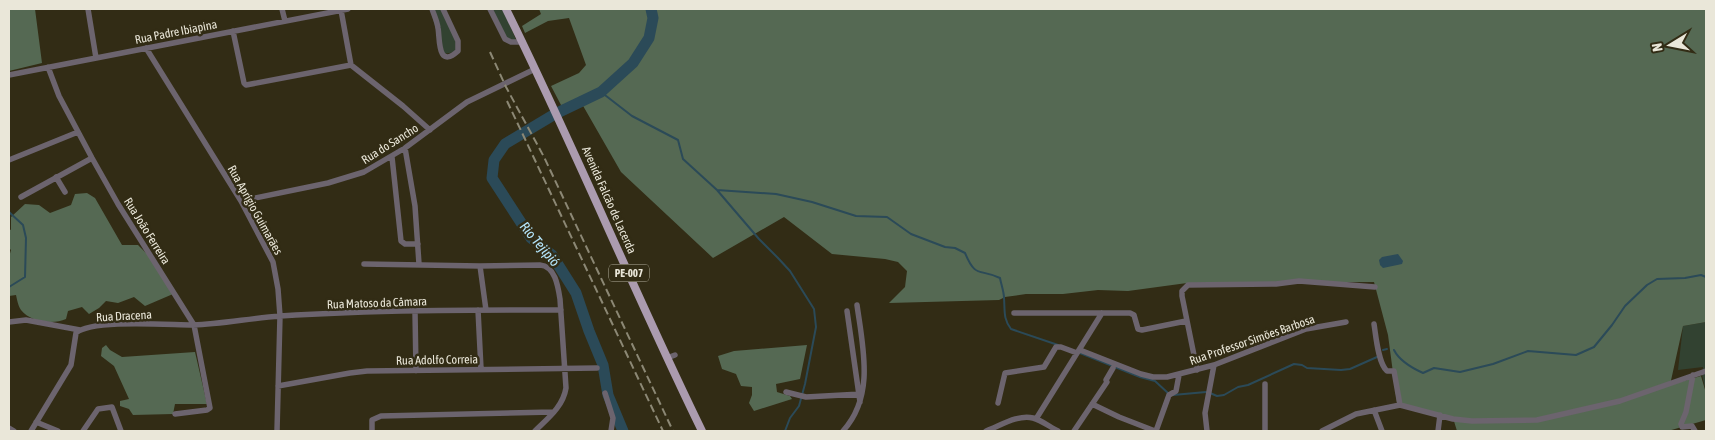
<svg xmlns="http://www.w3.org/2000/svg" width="1715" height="440" font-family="'Asap Condensed',sans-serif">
<rect width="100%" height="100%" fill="#322c15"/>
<path fill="#324231" d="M 430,9 L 444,9 L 459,41 L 456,52 L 443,54 Z
M 491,9 L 506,9 L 508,21 L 517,42 C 501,40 497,22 491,9 Z
M 1706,322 L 1706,392 L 1702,375 L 1703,367 L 1678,370 L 1683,326 Z"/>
<path fill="#556953" d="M 9,9 L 35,9 L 42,63 L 9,71 Z
M 539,9 L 1706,9 L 1706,322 L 1683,326 L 1670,385 L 1701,376 L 1706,393 L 1706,420 L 1668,431 L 1457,431 L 1453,418 L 1397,403 L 1388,335 L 1374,282 L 1187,283 L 1128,291 L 1098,290 L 1063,294 L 1026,294 L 1005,297 L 999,300 L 889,303 L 905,287 L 907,271 L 898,262 L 885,259 L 832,254 L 784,217 L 713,258 L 621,172 L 582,104 L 561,105 L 551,86 L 579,73 L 586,65 L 569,18 L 548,21 L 525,33 L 522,26 L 541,14 Z
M 87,193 L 95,198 L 122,245 L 138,245 L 148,255 L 173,294 L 145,306 L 134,297 L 118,303 L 106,301 L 99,308 L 89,314 L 82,307 L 68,311 L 66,319 C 53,325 30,322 21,310 C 18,306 17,299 16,295 L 9,296 L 9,257 L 11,250 L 9,248 L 9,229 L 11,230 L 11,217 L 25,204 L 39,205 L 50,213 L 71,205 L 75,194 Z
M 106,345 L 110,350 L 122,357 L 195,352 L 207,404 L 175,404 L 173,414 L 133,415 L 129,409 L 120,406 L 120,401 L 129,399 L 114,366 L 101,356 L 102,348 Z
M 807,345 L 800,379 L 776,384 L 777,392 L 790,396 L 792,399 L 754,411 L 749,403 L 752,395 L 752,387 L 741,386 L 736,374 L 722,369 L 718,356 L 734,351 Z"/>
<path fill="#2b4a58" d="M 1398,254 L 1403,261 L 1402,264 L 1383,268 L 1380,265 L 1379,260 L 1382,257 Z"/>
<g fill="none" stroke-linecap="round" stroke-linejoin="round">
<path stroke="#2b4a58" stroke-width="2" d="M 601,92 L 632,116 L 678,140 L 683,159 L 717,190 L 759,239 L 778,258 L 790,271 L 814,309 L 816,327 L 805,384 L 799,406 L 790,418 L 785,431
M 717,190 L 776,194 L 812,202 L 856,216 L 887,217 L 911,234 L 945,247 L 955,248 L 965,253 C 976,279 979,268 1000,278 C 1001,284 1004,292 1004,298 C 1005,310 1003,319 1011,329 L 1058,345
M 9,212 L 23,225 L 26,238 L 25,277 L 9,287
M 1383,350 L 1387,349
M 1394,350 C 1399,360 1412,368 1423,373 L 1434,368 L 1460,372 L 1493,364 L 1528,351 L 1576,355 L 1594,347 L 1612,325 L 1625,306 L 1647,285 L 1657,279 L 1685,278 L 1701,275 L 1706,277
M 1080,353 L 1140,377 L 1155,381 L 1169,394
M 1210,393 L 1217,396 L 1224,395 L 1238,387 L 1248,385 L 1294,364 L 1302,365 L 1307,368 L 1341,370 L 1350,369 L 1377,357
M 1173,395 L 1206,392"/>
<path stroke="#2b4a58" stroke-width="11" d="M 623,431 L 608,395 L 603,365 L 589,331 L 576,293 L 552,255 L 531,238 L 492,178 L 494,160 L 505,144 L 555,114 L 601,92 L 633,63 L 649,38 L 653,18 L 651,9"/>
<path stroke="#6c646e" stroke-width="5.5" d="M 88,9 L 96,58
M 282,9 L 285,21
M 432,9 C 434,15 437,21 438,28 C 440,38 437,70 458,51 L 458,41 L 443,9
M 490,9 L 505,39 L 511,42 L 523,42
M 341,10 L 351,65 L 403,106 L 430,130
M 233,31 L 244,83 L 246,85 L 351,65
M 146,48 L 241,201 L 273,262 L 278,289 L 280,316 L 277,431
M 48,67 L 59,96 L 92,158 L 118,204 L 194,325 L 210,408 L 207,410 L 175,414
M 9,75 L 348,9
M 405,148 L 415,206 L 419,264
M 392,157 L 401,241 L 405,244 L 418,244
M 9,160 L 78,132
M 56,177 L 65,192
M 21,197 L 92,158
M 241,201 L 328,183 L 364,172 L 405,148 L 467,102 L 535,69
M 364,264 L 480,266
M 478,310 L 481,369
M 486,310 L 480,266 L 540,265 C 555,266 558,286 560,299 L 566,388 C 563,407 547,419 535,431
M 847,311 L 860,402
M 415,312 L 416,371
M 1014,313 L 1130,313 L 1134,315 L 1138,329 L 1142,330 L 1186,321
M 9,322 L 26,320 L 80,330
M 1374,324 C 1376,336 1378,363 1387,371 L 1394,371 L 1400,405
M 1080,350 L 1141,374 L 1153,377 L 1167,377 L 1214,365 L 1306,329 L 1346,322
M 667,358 L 675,355
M 1197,370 L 1182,296 L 1182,291 L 1188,285 L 1276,284 L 1299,281 L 1375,287
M 1693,375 L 1686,412 L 1681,424 L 1682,427 L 1692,426 L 1695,431
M 278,386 L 350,373 L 367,371 L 597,368
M 786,392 L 806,397 L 861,394
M 605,393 L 613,418 L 611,431
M 998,403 L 1005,373 L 1044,367 L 1056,347 L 1061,347 L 1077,353
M 1092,404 L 1119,417 L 1155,431
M 1374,410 L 1382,431
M 1036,419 L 1102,313
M 36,422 L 58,431
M 9,428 L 14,431
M 31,431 L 71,365 L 76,333 C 92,319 169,325 193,325 C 222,324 251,318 280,316 C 373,310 468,310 561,310
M 83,431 L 98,409 L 112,407 L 121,431
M 372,431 L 372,420 L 381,416 L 553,412
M 843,431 C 875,396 863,348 857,305
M 986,431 C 1000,426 1018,414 1033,418 C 1041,420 1050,427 1058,431
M 1074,431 L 1107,382 L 1106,380 L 1113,368
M 1156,431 L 1169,395 L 1176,391 L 1179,375
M 1207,431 L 1205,413 L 1214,365
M 1265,431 L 1265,384
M 1322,431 L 1356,414 L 1400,405 L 1453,419 L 1472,421 L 1537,420 L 1620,401 L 1706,371
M 1438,431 L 1440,415"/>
<path stroke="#ab9baf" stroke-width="8" d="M 506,9 C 575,148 634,292 702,431"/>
<path stroke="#8c8875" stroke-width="2" stroke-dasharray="8 4" stroke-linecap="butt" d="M 490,52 L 506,87 L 544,157 L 673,431
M 507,101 L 663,431"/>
</g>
<g text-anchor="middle" stroke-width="5" stroke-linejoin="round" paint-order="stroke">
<rect fill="#322c15" stroke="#b3af9e" stroke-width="1" x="609" y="264.5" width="40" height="17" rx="4"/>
<g font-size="11" font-weight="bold" fill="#eae7d9">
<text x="629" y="277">PE-007</text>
</g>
<g font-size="12" fill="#eae7d9" stroke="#322c15">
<text transform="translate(176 32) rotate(-11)" y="4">Rua Padre Ibiapina</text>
<text transform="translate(390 144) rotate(-32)" y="4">Rua do Sancho</text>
<text transform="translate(609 200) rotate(66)" y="4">Avenida Falcão de Lacerda</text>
<text transform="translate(255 210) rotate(61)" y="4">Rua Aprígio Guimarães</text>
<text transform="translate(147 231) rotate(58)" y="4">Rua João Ferreira</text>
<text transform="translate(377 303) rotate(-2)" y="4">Rua Matoso da Câmara</text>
<text transform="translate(124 316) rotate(-3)" y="4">Rua Dracena</text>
<text transform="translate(1252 340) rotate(-19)" y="4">Rua Professor Simões Barbosa</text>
<text transform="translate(437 360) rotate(-1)" y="4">Rua Adolfo Correia</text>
</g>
<g font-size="14" font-style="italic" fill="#b4e5fb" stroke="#322c15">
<text transform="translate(540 244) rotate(50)" y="5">Rio Tejipió</text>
</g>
</g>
<rect width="1715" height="440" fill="none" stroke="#eae7d9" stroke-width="20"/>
<g transform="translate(1670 45) rotate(260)" stroke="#322c15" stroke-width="4" paint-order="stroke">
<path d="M0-4L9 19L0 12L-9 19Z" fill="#eae7d9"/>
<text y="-8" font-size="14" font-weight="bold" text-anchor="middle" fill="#eae7d9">N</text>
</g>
</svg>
